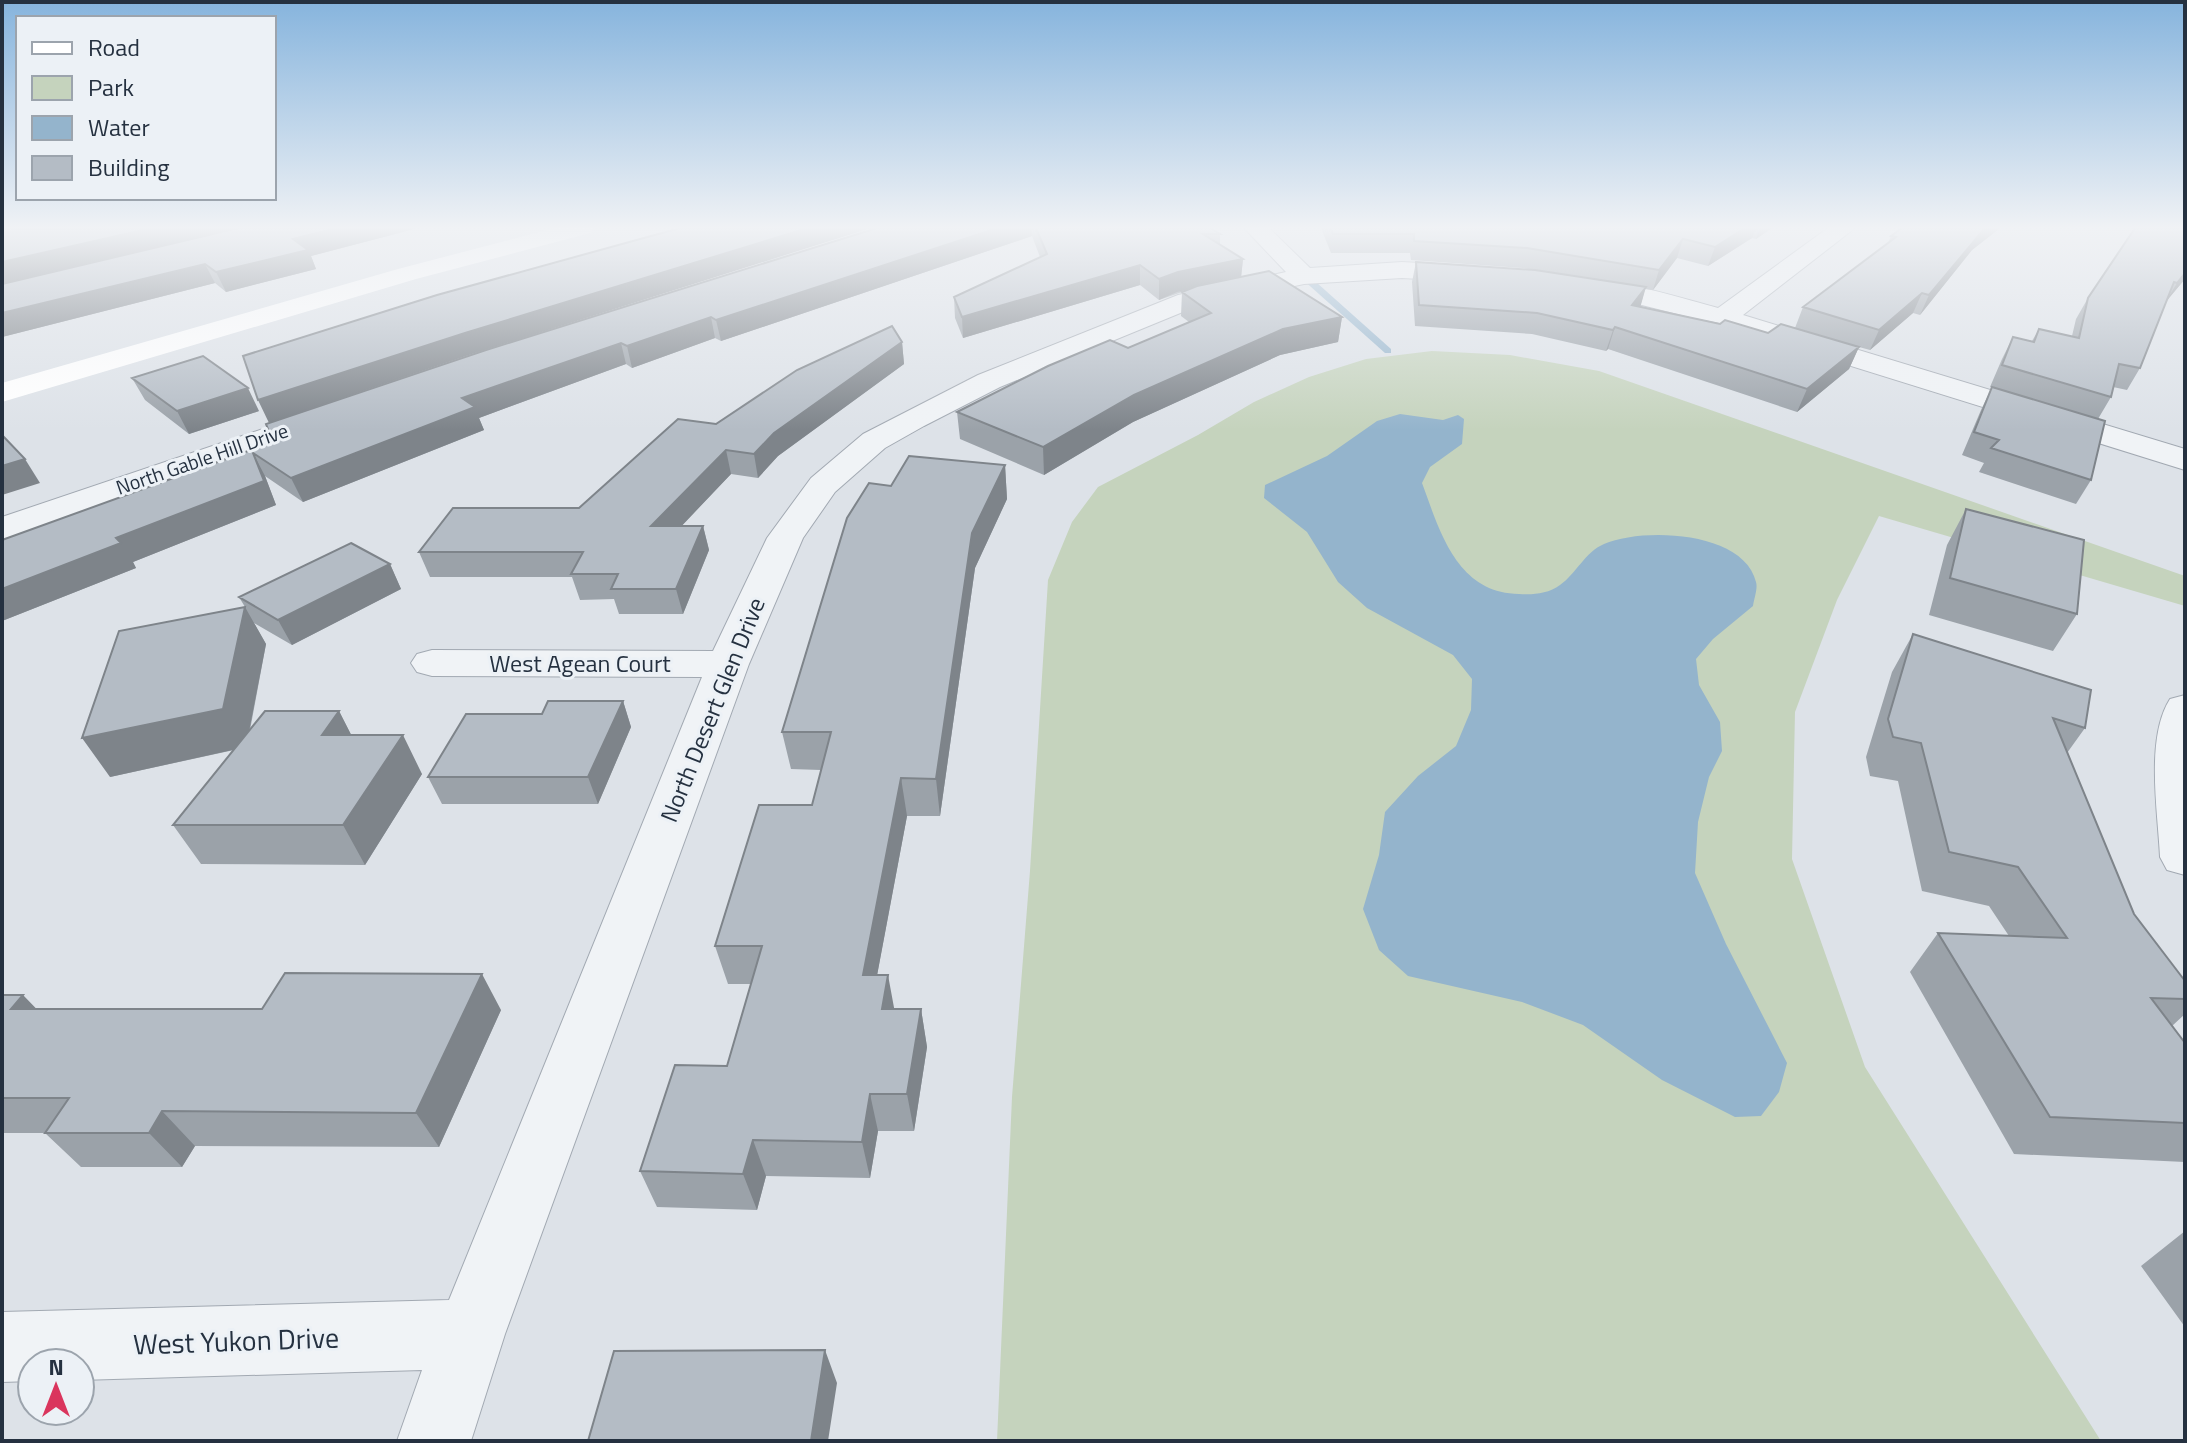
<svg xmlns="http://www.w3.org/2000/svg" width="2187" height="1443" font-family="'Titillium Web',sans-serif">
<rect width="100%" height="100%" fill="#dde2e8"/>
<path fill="#c5d3bd" d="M 1432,351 L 1510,355 L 1599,371 L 2185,576 L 2185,606 L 1879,516 L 1837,600 L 1795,712 L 1792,859 L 1865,1067 L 2101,1441 L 997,1441 L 1012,1097 L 1030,871 L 1048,580 L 1072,522 L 1098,487 L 1198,435 L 1254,402 L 1309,377 L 1366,359 Z"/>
<path fill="#94b4cc" d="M 1400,414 L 1443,420 L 1458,415 L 1464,419 L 1462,444 L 1430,467 L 1422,483 C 1440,532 1457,593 1519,594 C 1532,595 1548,594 1560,585 C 1576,574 1585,552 1604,544 C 1643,527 1744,531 1756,582 C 1758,588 1754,599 1753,606 L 1713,639 L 1696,659 L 1699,685 L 1720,722 L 1722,751 L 1709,777 L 1698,822 L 1695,873 L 1726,944 L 1787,1063 L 1779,1092 L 1761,1116 L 1735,1117 L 1662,1080 L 1583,1025 L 1522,1002 L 1408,976 L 1379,950 L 1363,909 L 1379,855 L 1385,812 L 1418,776 L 1456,746 L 1471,710 L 1472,679 L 1453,655 L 1367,608 L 1338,582 L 1307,532 L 1264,498 L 1265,485 L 1327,456 L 1377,421 Z"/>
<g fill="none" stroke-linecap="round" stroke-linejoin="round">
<path fill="#94b4cc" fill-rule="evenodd" d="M 1301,274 L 1307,274 L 1391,349 L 1391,353 L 1385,353 L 1301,278 Z"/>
<defs>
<path id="street" d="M 1244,228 L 1269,228 L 1310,268 L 1402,262 L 1472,266 L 1481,269 L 1485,274 L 1481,279 L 1472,282 L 1402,278 L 1304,284 L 1195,307 L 1000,387 L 924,426 L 885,448 L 835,492 L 803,538 L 749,664 L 505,1334 L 471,1441 L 397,1441 L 422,1370 L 80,1380 L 80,1363 L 32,1363 L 32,1381 L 2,1382 L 2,1312 L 449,1300 L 702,677 L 432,676 L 417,672 L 411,663 L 417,654 L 432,650 L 713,651 L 767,538 L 811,478 L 863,434 L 978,375 L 1178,295 L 1286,272 Z
M 1828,228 L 1855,228 L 1743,315 L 2185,449 L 2185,470 L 1713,323 L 1634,303 L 1575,293 L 1571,288 L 1575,283 C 1608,274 1683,299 1718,308 Z
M 328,407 L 339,409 L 344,416 L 339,423 L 2,540 L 2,517 Z
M 2185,695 L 2185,875 L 2167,870 L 2160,857 C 2158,812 2145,738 2170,699 Z"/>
</defs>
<use href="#street" stroke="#a2a9b2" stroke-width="2"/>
<use href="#street" fill="#f0f3f6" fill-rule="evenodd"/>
<path fill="#fff" fill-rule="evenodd" d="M 555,228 L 594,228 L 590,233 L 416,279 L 2,402 L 2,383 L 398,269 Z"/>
</g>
<path fill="#9ba2a9" d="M 2,228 L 21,229 L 418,228 L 311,256 L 316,269 L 226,292 L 215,283 L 2,337 Z
M 877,228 L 1210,228 L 1220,234 L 1220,244 L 1243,259 L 1241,277 L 1342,317 L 1338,342 L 1280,355 L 1133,422 L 1044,475 L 960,439 L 957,412 L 1128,348 L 1189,322 L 1181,316 L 1182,292 L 1185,291 L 1159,300 L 1140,285 L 963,338 L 955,318 L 954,297 L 1040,257 L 1032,236 L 721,341 L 715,338 L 632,368 L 626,364 L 479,418 L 484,430 L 303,502 L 265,476 L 276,505 L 133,562 L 136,568 L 2,621 L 2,540 Z
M 1321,228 L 1772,228 L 1756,239 L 1752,238 L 1708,266 L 1677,258 L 1653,290 L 1645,289 L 1640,307 L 1768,333 L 1795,328 L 1803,307 L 1888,243 L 1891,236 L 1902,228 L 2000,228 L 1972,250 L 1920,315 L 1913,313 L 1870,350 L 1859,347 L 1849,369 L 1797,412 L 1608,349 L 1606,351 L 1532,334 L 1415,326 L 1412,282 L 1416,262 L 1535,270 L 1522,268 L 1411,260 L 1410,253 L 1331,253 Z
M 2185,279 L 2166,301 L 2140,368 L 2127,390 L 2113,387 L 2111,397 L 2098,419 L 2091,480 L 2076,504 L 1979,472 L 1984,463 L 1962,455 L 1981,410 L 1992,387 L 1990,387 L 2002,359 L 2013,337 L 2032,341 L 2039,329 L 2072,336 L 2076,319 L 2088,298 Z
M 902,342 L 904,364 L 778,456 L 758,478 L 731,474 L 681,526 L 703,526 L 709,550 L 683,614 L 619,614 L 614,599 L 580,600 L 572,577 L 430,577 L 419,552 L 579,508 L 716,424 Z
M 132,378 L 259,411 L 189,434 L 145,400 Z
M 1005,465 L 1007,499 L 975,568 L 940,816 L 907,816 L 877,975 L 894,1009 L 921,1009 L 927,1047 L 914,1131 L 878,1131 L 870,1178 L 766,1176 L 757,1210 L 657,1207 L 640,1171 L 727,1066 L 751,984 L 728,984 L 715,946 L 812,805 L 821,770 L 791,769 L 782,732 L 891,486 Z
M 1966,509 L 2077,614 L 2053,651 L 1929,615 L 1947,545 Z
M 390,564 L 401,589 L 292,645 L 254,623 L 266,644 L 250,730 L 339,711 L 351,735 L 422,774 L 365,865 L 201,864 L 173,825 L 234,750 L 110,777 L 245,607 L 239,597 Z
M 1913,634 L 2085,728 L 2067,753 L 2134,914 L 2185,981 L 2185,1014 L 2172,1026 L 2185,1043 L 2185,1162 L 2014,1154 L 1910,972 L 1938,933 L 2009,936 L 1989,906 L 1922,891 L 1898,781 L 1870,776 L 1866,757 L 1892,672 Z
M 623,701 L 631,727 L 598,804 L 442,804 L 428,777 L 542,714 Z
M 2,995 L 36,1009 L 501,1010 L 439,1147 L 195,1146 L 182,1167 L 81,1167 L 45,1133 L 2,1133 Z
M 2185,1231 L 2185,1327 L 2141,1266 Z"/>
<path fill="#7e848a" d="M 152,228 L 240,228 L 2,285 L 2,262 Z
M 338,228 L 418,228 L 311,256 L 316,269 L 226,292 L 216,272 L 293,239 Z
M 808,228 L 871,228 L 472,354 L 269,423 L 258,400 L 465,333 Z
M 998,228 L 1032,228 L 1032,236 L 721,341 L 716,320 Z
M 1745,228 L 1756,228 L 1752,238 L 1708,266 L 1715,247 Z
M 1760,228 L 1772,228 L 1756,239 Z
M 1985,228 L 2000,228 L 1972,250 L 1920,315 L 1929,295 Z
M 1683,239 L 1677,258 L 1653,290 L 1659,270 Z
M 1243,259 L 1241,278 L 1177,292 L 1159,300 L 1159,279 L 1178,272 Z
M 205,264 L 215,283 L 2,337 L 2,313 Z
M 1140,265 L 1140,285 L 963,338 L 962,317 Z
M 2185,273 L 2185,279 L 2165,303 L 2177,283 Z
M 1646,287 L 1640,308 L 1632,305 Z
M 1922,293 L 1913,313 L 1870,350 L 1879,330 Z
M 711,317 L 715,338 L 632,368 L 627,346 Z
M 1342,317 L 1338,342 L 1280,355 L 1133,422 L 1044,475 L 1043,447 L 1134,395 L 1283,329 Z
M 1615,327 L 1608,349 L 1606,351 L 1613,330 Z
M 902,342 L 904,364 L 778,456 L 758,478 L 754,454 L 774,433 Z
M 621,343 L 626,364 L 479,418 L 484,430 L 303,502 L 291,478 L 462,398 Z
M 1859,347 L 1849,369 L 1797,412 L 1807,389 Z
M 248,388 L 259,411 L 189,434 L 177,411 Z
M 726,450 L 731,474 L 658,551 L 651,526 Z
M 253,453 L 265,476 L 276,505 L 133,562 L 136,568 L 2,621 L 2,589 L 116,538 Z
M 25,459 L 40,483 L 2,495 L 2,466 Z
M 1005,465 L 1007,499 L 975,568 L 940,816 L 936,779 L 972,533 Z
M 703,526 L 709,550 L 683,614 L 676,589 Z
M 390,564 L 401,589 L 292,645 L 278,620 Z
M 245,607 L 266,644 L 246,747 L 110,777 L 82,738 Z
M 623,701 L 631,727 L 598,804 L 588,777 Z
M 339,711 L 359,750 L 322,735 Z
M 403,735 L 422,774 L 365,865 L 343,825 Z
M 901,778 L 907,816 L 870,1013 L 863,975 Z
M 482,974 L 501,1010 L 439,1147 L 416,1113 Z
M 888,975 L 895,1013 L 882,1009 Z
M 23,995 L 57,1030 L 11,1009 Z
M 921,1009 L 927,1047 L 914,1131 L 907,1094 Z
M 870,1094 L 878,1131 L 870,1178 L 862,1142 Z
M 162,1111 L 195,1146 L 182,1167 L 149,1133 Z
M 753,1140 L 766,1176 L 757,1210 L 743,1174 Z
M 825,1350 L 837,1383 L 828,1441 L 811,1441 Z"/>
<path fill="#b4bcc5" stroke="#7e848a" stroke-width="2" d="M 2,228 L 21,229 L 152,228 L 2,262 Z
M 238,228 L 338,228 L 293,239 L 308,250 L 216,272 L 205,264 L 2,313 L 2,284 Z
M 680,228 L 808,228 L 465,333 L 258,400 L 243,356 L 437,295 Z
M 877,228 L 998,228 L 716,320 L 711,317 L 627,346 L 621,343 L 462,398 L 475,407 L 291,478 L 253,453 L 264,481 L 116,538 L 121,543 L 2,589 L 2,540 L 273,442 L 266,424 L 486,350 Z
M 1036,228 L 1210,228 L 1220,234 L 1203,234 L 1243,259 L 1178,272 L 1159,279 L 1140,265 L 962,317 L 954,297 L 1047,254 Z
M 1331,228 L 1745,228 L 1715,247 L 1683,239 L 1659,270 L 1527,248 L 1414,241 L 1414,234 L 1333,234 Z
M 1902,228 L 1985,228 L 1929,295 L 1922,293 L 1879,330 L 1803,307 L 1896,237 L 1891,236 Z
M 2135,228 L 2185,228 L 2185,273 L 2177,283 L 2174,282 L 2140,368 L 2119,364 L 2111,397 L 2002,365 L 2013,337 L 2034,342 L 2039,329 L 2079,338 L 2088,298 Z
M 1416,262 L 1535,270 L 1640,286 L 1646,287 L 1632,305 L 1720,324 L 1725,320 L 1768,333 L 1781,324 L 1859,347 L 1807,389 L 1615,327 L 1613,330 L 1537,313 L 1419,305 Z
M 1269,271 L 1342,317 L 1283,329 L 1134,395 L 1043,447 L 957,412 L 1048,366 L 1110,340 L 1128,348 L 1211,313 L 1182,292 L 1197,286 Z
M 892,326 L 902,342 L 774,433 L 754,454 L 726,450 L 651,526 L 703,526 L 676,589 L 611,589 L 618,574 L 571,574 L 583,552 L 419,552 L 453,508 L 579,508 L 678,419 L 716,424 L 797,370 Z
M 203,356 L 248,388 L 177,411 L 132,378 Z
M 1992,387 L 2105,421 L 2091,480 L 1991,448 L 1999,440 L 1974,432 Z
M 2,435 L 25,459 L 2,466 Z
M 909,456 L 1005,465 L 972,533 L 936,779 L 901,778 L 863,975 L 888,975 L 882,1009 L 921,1009 L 907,1094 L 870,1094 L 862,1142 L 753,1140 L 743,1174 L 640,1171 L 675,1065 L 727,1066 L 762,946 L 715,946 L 759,805 L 812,805 L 831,732 L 782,732 L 847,518 L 869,483 L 891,486 Z
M 1966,509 L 2084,540 L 2077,614 L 1950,578 Z
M 351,543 L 390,564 L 278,620 L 239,597 Z
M 245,607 L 223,709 L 82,738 L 119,631 Z
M 1913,634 L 2091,690 L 2085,728 L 2053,718 L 2134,914 L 2185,981 L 2185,999 L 2151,998 L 2185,1043 L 2185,1123 L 2050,1117 L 1938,933 L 2067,938 L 2018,867 L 1949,852 L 1921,743 L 1893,737 L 1888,719 Z
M 548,701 L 623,701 L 588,777 L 428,777 L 466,714 L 542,714 Z
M 265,711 L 339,711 L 322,735 L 403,735 L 343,825 L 173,825 Z
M 285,973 L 482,974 L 416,1113 L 162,1111 L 149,1133 L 45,1133 L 69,1098 L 2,1098 L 2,995 L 23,995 L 11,1009 L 262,1009 Z
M 825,1350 L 811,1441 L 588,1441 L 614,1351 Z"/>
<linearGradient id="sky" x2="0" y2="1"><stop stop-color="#86b4dd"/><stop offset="0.53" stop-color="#f0f2f5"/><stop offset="1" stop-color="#f0f2f5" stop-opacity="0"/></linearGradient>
<rect width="2187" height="430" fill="url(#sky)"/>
<g text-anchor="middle" stroke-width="6" stroke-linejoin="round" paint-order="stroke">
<g font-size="20" fill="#253140" stroke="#ecf1f6">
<text transform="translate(202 459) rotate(-19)" y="7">North Gable Hill Drive</text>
</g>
<g font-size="24" fill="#253140" stroke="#ecf1f6">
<text x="580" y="672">West Agean Court</text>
<text transform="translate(713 710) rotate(-68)" y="8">North Desert Glen Drive</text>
</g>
<g font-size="28" fill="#253140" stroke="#ecf1f6">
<text transform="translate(236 1341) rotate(-2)" y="10">West Yukon Drive</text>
</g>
</g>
<rect width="2187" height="1443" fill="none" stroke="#253140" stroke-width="8"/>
<rect x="16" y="16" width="260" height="184" fill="#ecf1f6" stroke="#9ca4ad" stroke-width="2"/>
<rect x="32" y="42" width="40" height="12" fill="#ffffff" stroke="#9ca4ad" stroke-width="2"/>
<text x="88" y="56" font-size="24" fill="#253140">Road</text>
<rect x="32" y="76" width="40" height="24" fill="#c5d3bd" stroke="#9ca4ad" stroke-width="2"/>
<text x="88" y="96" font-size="24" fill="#253140">Park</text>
<rect x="32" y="116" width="40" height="24" fill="#94b4cc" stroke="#9ca4ad" stroke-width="2"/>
<text x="88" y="136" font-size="24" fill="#253140">Water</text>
<rect x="32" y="156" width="40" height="24" fill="#b4bcc5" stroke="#9ca4ad" stroke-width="2"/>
<text x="88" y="176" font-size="24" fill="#253140">Building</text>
<g transform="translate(56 1387)"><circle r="38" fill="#ecf1f6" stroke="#9ca4ad" stroke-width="2"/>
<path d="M0-6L14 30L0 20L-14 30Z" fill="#da355d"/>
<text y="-12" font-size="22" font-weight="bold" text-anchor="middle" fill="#253140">N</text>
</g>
</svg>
